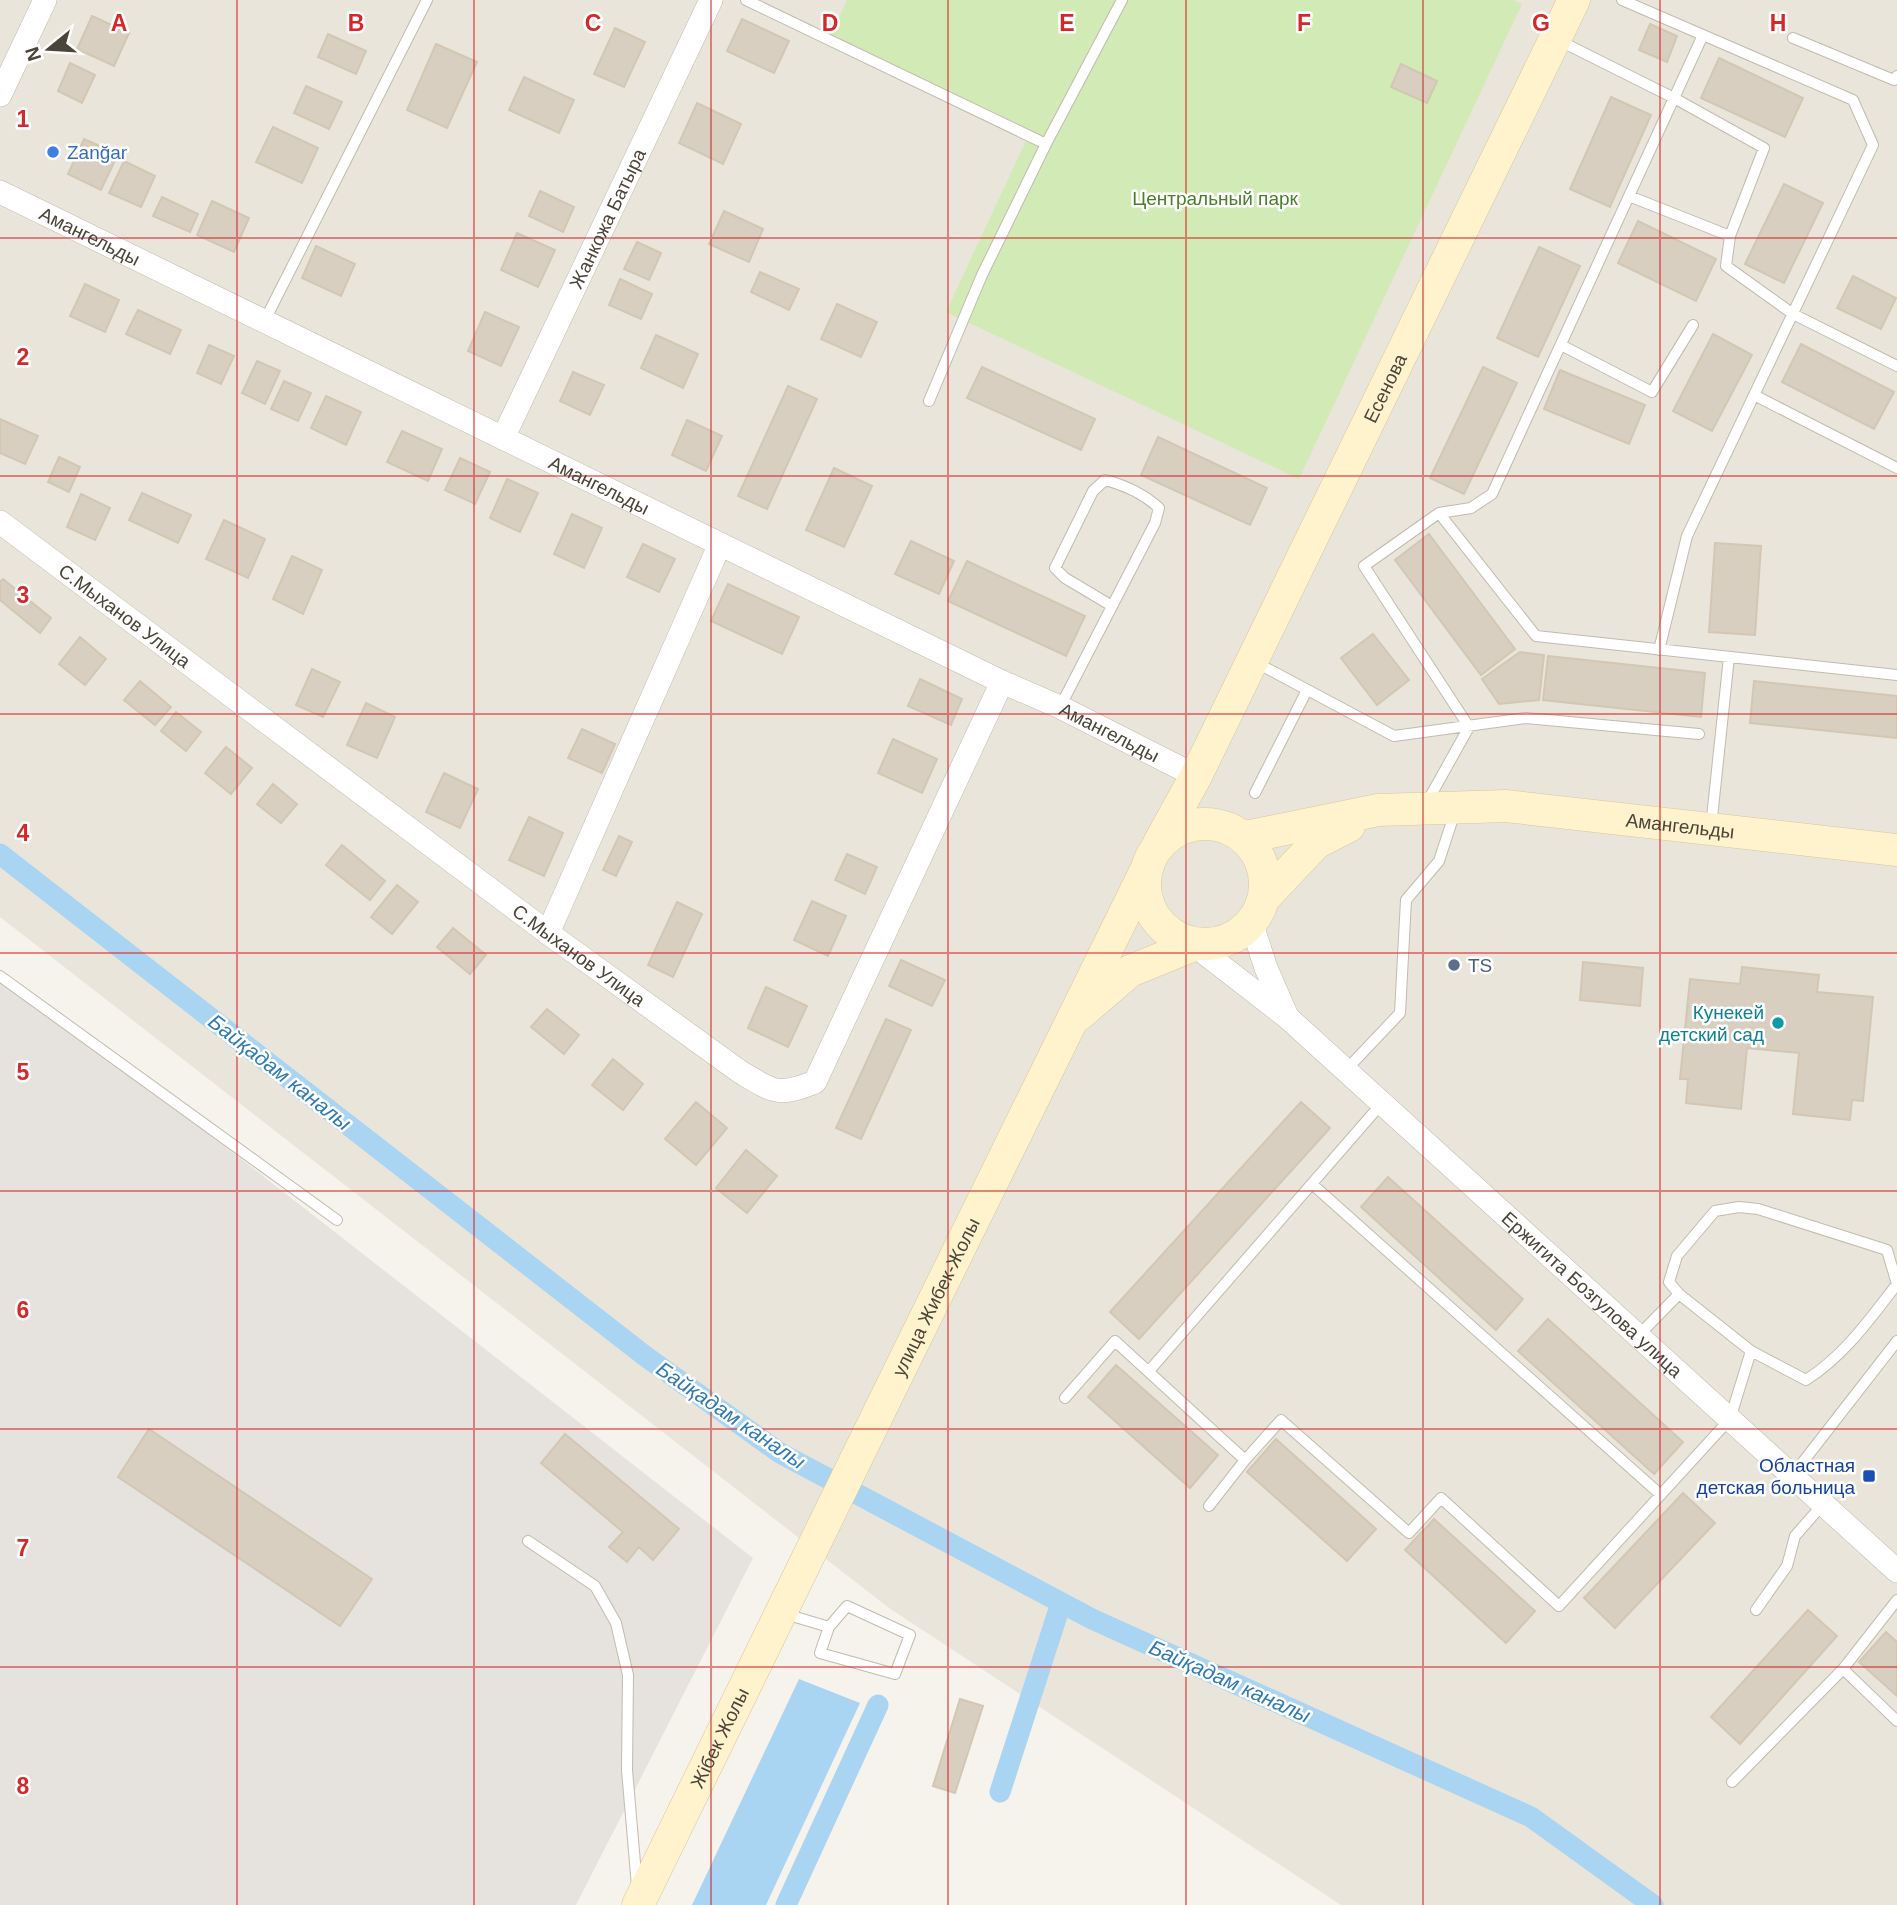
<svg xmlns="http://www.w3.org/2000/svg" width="1897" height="1905" font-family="Arial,sans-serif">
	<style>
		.residential { fill: #eae5da }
		.industrial { fill: #e6e2dd }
		.green { fill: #d2eab5 }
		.water { fill: #a9d4f2 }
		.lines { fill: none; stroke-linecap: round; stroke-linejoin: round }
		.canal { stroke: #a9d4f2; stroke-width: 21 }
		.building { fill: #d8cfc1; stroke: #d3c7b4; stroke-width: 2 }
		.lane-casing { stroke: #c2bbae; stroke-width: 12 }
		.street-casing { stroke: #c2bbae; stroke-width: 24 }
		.secondary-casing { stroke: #d6c79b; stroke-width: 33 }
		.lane { stroke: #fff; stroke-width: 10 }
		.street { stroke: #fff; stroke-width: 23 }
		.secondary { stroke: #fff3cd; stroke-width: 32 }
		.grid { fill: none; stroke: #d62828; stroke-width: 2; stroke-opacity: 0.55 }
		.shop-dot { fill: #3f7fe0; stroke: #fff; stroke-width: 2.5 }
		.service-dot { fill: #5c6f8a; stroke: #fff; stroke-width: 2.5 }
		.culture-dot { fill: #0f9aa8; stroke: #fff; stroke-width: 2.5 }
		.transit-dot { fill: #1a4fb4; stroke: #fff; stroke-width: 2.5 }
		.labels { text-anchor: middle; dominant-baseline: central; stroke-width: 5; stroke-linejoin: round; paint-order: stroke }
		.shop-label { font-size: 19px; fill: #366cbe; stroke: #fff; text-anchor: start }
		.park-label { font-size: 19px; fill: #4a7f2a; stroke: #fff }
		.street-label { font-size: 19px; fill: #4b4439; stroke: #fff }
		.service-label { font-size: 19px; fill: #4e5e75; stroke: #fff; text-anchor: start }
		.culture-label { font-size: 19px; fill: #0d838f; stroke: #fff; text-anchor: end }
		.transit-label { font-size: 19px; fill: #164399; stroke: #fff; text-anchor: end }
		.water-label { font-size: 21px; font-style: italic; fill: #2e7ab2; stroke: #fff }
		.grid-label { font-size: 23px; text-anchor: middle; font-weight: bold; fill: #d62828; stroke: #fff; stroke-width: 5; stroke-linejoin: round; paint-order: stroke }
	</style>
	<rect width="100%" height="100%" fill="#f6f3ec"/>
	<path class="residential" d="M0,0h1897v1905h-556l-452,-297 -889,-691z"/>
	<path class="industrial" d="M0,971l753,587 -177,347h-576z"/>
	<path class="green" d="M847,0h666l9,4 -223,475 -353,-167 85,-182 -200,-94z"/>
	<path class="water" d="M799,1679l61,24 -94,202h-74z"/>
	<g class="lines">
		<path class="canal" d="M0,854l645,502 135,97 312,166 439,198 122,88
			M1000,1792l61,-189
			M786,1905l92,-200"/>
	</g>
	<path class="building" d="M92,16l37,17 -15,33 -37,-17z
		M742,19l47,22 -15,32 -47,-22z
		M1650,24l27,12 -10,26 -28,-12z
		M615,28l30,14 -21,45 -30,-13z
		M328,34l38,17 -10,23 -38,-17z
		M436,44l41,18 -30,66 -40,-18z
		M1719,58l84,40 -18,39 -84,-39z
		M70,63l25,12 -13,28 -24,-12z
		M1401,64l36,17 -10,22 -36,-16z
		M524,77l50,23 -15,33 -50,-23z
		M306,86l36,16 -13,27 -35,-16z
		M1611,97l40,18 -41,92 -40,-18z
		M697,103l44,21 -18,40 -44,-21z
		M273,127l45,21 -16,35 -46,-21z
		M84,139l34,15 -17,36 -33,-16z
		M124,161l31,15 -14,31 -32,-14z
		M1784,184l39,19 -39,80 -39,-19z
		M540,191l34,16 -11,25 -34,-16z
		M162,197l36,17 -8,18 -37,-16z
		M212,201l37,17 -15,34 -37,-17z
		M724,211l39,18 -14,33 -40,-18z
		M1638,221l78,38 -20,42 -78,-38z
		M517,233l38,17 -17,37 -37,-17z
		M637,242l24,11 -12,27 -25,-11z
		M316,246l39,18 -14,32 -39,-18z
		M1539,247l41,19 -42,91 -41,-19z
		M760,272l39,17 -10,21 -38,-18z
		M1853,276l43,22 -15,31 -44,-21z
		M620,279l32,15 -11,25 -32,-14z
		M85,284l34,16 -14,32 -35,-16z
		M837,304l40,18 -16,35 -40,-18z
		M138,310l43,20 -11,24 -44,-20z
		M485,312l34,15 -18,39 -33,-15z
		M1713,334l39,21 -40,76 -39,-20z
		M656,335l42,19 -15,34 -42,-20z
		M1801,344l93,48 -20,37 -92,-47z
		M209,345l25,11 -13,28 -24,-11z
		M257,361l23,10 -15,33 -23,-11z
		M982,367l113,52 -14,31 -114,-52z
		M1483,367l34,16 -53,111 -34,-16z
		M1560,370l85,35 -16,39 -85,-35z
		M573,372l31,13 -14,30 -30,-14z
		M284,381l27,12 -13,28 -27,-12z
		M788,386l29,13 -50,110 -29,-13z
		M326,396l35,16 -15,33 -35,-17z
		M0,419l38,17 -13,28 -25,-11z
		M687,420l35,16 -16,35 -34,-16z
		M402,431l40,18 -14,32 -41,-19z
		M1158,437l109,51 -17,37 -109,-50z
		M59,457l21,10 -11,25 -21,-10z
		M460,458l30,14 -15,32 -30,-14z
		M834,468l38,18 -28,61 -38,-17z
		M507,479l31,14 -18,39 -30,-14z
		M142,493l49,22 -13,28 -49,-23z
		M81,494l29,14 -15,32 -28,-13z
		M572,514l30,14 -18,40 -30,-14z
		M224,520l41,19 -17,39 -42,-19z
		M1429,534l86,115 -34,26 -86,-115z
		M911,541l43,20 -15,33 -44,-20z
		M1715,543l46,3 -6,89 -46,-3z
		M643,544l32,15 -16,33 -32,-15z
		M292,556l30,14 -19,44 -30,-15z
		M967,561l118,55 -19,40 -118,-55z
		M3,579l48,39 -11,15 -40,-33v-18z
		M728,584l71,33 -17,37 -71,-33z
		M1373,634l36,46 -32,25 -36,-47z
		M80,637l26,22 -21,26 -26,-21z
		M1520,652l24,3 -5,45 -40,4 -17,-25z
		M1548,656l157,17 -4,44 -158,-17z
		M312,669l28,13 -17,35 -27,-12z
		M920,679l42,20 -11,26 -43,-19z
		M140,681l31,26 -16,18 -31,-25z
		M1754,681l143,15v42l-147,-15z
		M366,703l29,14 -18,41 -30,-13z
		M176,712l25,20 -15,19 -25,-20z
		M582,729l33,15 -13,29 -34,-15z
		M893,739l44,20 -15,34 -44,-20z
		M226,747l26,21 -21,26 -26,-21z
		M444,773l34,16 -18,39 -34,-16z
		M273,784l24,20 -16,19 -24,-19z
		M529,817l34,16 -19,43 -35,-16z
		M619,836l13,6 -16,34 -13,-6z
		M342,845l43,36 -15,19 -44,-35z
		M847,854l30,13 -12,27 -30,-14z
		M397,885l21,17 -26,32 -21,-17z
		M812,901l34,15 -18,40 -34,-16z
		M677,902l25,12 -29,63 -25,-12z
		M453,928l33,27 -16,19 -33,-27z
		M901,960l44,20 -13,26 -43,-20z
		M1583,962l60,6 -3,38 -60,-6z
		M1742,967l77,8 -2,17 56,5 -10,104 -11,-1 -2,20 -57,-6 6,-61 -52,-5 -6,61 -55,-6 2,-24h-8l10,-100 50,5z
		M766,987l41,19 -19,41 -40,-19z
		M547,1009l32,26 -15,19 -33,-27z
		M886,1019l25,11 -50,109 -25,-11z
		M613,1059l30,25 -20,26 -31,-25z
		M696,1102l31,26 -31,37 -31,-26z
		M1301,1102l29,26 -191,211 -29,-27z
		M746,1150l31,26 -30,37 -31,-25z
		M1388,1177l135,122 -27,31 -135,-123z
		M1548,1319l135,123 -29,32 -136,-123z
		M1116,1365l102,90 -28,33 -102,-91z
		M149,1429l223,150 -32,47 -222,-149z
		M565,1434l114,95 -26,31 -14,-13 -12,15 -18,-15 14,-15 -82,-69z
		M1276,1439l100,90 -29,32 -100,-89z
		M1683,1493l32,30 -100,105 -31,-30z
		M1434,1519l101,92 -29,32 -101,-93z
		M1808,1610l29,26 -97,108 -29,-27z
		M1886,1632l11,10v54l-38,-34z
		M960,1699l23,7 -28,87 -22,-7z"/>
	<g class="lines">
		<g class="lane-casing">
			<path id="lane" d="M746,0l300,144
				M1622,0l231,100 20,45 -186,391 -28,114
				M1793,38l101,42 3,-4
				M1558,40l116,58 90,50 -34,88 -101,-40
				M1730,236l-4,30 67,48 104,52
				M265,320l162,-320
				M1561,345l91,47 41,-67
				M1754,395l143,73
				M929,401l53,-126 64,-131 76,-144
				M1439,513l32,-5 21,-14 211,-459
				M1255,662l139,74 132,-18 173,16
				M1060,707l95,-184 4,-15c-15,-14 -35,-23 -54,-28l-12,11 -38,77 10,10 47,28
				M1255,793l52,-103
				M1426,804l43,-77 -105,-161 75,-53 97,123 361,39
				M1711,827l18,-170
				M0,976l337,244
				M1346,1070l54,-57 6,-113 33,-39 16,-49
				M1312,1184l349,311
				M1638,1336l41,-42
				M1149,1371l233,-268
				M1065,1398l50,-57 130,119 36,-40 128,113 32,-35 118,108 171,-187 21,-68 -72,-57 -10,-12 8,-26 38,-45 24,-4 19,2 129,41 10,34c-27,35 -53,72 -91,96l-55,-29
				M1792,1476l105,-135
				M1209,1506l36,-46
				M528,1541l67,45 21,37 12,52 -1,95 10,116
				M847,1606l63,29 -15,39 -75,-21 9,-26z
				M1756,1610l31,-44 8,-30 28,-32
				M782,1613l47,14
				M1843,1669l54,52
				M1732,1782l111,-113 54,-69"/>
		</g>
		<g class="street-casing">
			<g id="street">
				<path d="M0,95l45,-95"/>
				<path id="s1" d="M0,192l1002,490 58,25 136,69"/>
				<path id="s2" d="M503,438l208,-438"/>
				<path id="s3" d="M0,522l548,411 191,138c35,21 38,26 76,11l187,-400"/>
				<path d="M1252,925l14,43 20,46"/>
				<path d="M548,933l172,-389"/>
				<path id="s4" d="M1194,945l93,72 610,554"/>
			</g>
		</g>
		<g class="secondary-casing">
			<g id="secondary">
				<circle cx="1205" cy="884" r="60"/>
				<path id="s5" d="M1246,837l132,-27 128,-4 391,44"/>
				<path id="s6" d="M1159,843l37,-67 378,-776"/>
				<path d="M1266,896l50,-53 33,-17"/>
				<path d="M1080,1014l50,-43 64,-26"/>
				<path id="s7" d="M638,1905c167,-345 338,-689 507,-1033"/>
			</g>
		</g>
		<use href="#lane" class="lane"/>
		<use href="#street" class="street"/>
		<use href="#secondary" class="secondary"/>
	</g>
	<path class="grid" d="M237,0v1905M474,0v1905M711,0v1905M948,0v1905M1186,0v1905M1423,0v1905M1660,0v1905M0,238h1897M0,476h1897M0,714h1897M0,953h1897M0,1191h1897M0,1429h1897M0,1667h1897"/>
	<circle class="shop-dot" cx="53" cy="152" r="7"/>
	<circle class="service-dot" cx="1454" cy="965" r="7"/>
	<circle class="culture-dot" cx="1778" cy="1023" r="7"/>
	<rect class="transit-dot" x="1862" y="1469" width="14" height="14" rx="3.5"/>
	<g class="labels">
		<g class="shop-label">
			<text x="67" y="152">Zanğar</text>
		</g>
		<g class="park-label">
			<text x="1215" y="198">Центральный парк</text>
		</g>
		<g class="street-label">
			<text stroke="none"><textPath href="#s2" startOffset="243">Жанкожа Батыра</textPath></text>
			<text stroke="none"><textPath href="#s1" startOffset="100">Амангельды</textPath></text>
			<text stroke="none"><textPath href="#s6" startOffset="508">Есенова</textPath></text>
			<text stroke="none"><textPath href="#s1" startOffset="667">Амангельды</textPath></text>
			<text stroke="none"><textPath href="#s3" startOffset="156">С.Мыханов Улица</textPath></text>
			<text stroke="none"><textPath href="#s1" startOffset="1234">Амангельды</textPath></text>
			<text stroke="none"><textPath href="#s5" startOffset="438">Амангельды</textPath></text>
			<text stroke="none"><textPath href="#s3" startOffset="723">С.Мыханов Улица</textPath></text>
			<text stroke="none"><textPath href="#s4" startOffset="530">Ержигита Бозгулова улица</textPath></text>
			<text stroke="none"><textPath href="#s7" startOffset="677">улица Жибек-Жолы</textPath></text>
			<text stroke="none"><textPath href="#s7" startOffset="186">Жібек Жолы</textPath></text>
		</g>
		<g class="service-label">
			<text x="1468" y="965">TS</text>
		</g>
		<g class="culture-label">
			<text x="1764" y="1012">Кунекей<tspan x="1764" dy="22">детский сад</tspan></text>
		</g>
		<g class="transit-label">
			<text x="1855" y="1465">Областная<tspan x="1855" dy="22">детская больница</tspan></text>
		</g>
		<g class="water-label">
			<text transform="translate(280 1072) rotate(38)">Байқадам каналы</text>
			<text transform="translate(731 1415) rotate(34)">Байқадам каналы</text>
			<text transform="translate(1230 1681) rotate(24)">Байқадам каналы</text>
		</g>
	</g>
	<g class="grid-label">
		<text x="119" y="31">A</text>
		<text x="356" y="31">B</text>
		<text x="593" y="31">C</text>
		<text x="830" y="31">D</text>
		<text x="1067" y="31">E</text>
		<text x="1304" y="31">F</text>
		<text x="1541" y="31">G</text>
		<text x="1778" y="31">H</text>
		<text x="23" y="127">1</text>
		<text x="23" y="365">2</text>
		<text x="23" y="603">3</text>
		<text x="23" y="841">4</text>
		<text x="23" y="1080">5</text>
		<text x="23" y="1318">6</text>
		<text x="23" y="1556">7</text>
		<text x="23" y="1794">8</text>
	</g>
	<g transform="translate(49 49) rotate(252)" stroke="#ffffff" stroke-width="5" paint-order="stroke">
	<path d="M0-5L12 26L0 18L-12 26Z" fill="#4b4439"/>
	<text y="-10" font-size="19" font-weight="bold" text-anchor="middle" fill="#4b4439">N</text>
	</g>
</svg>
